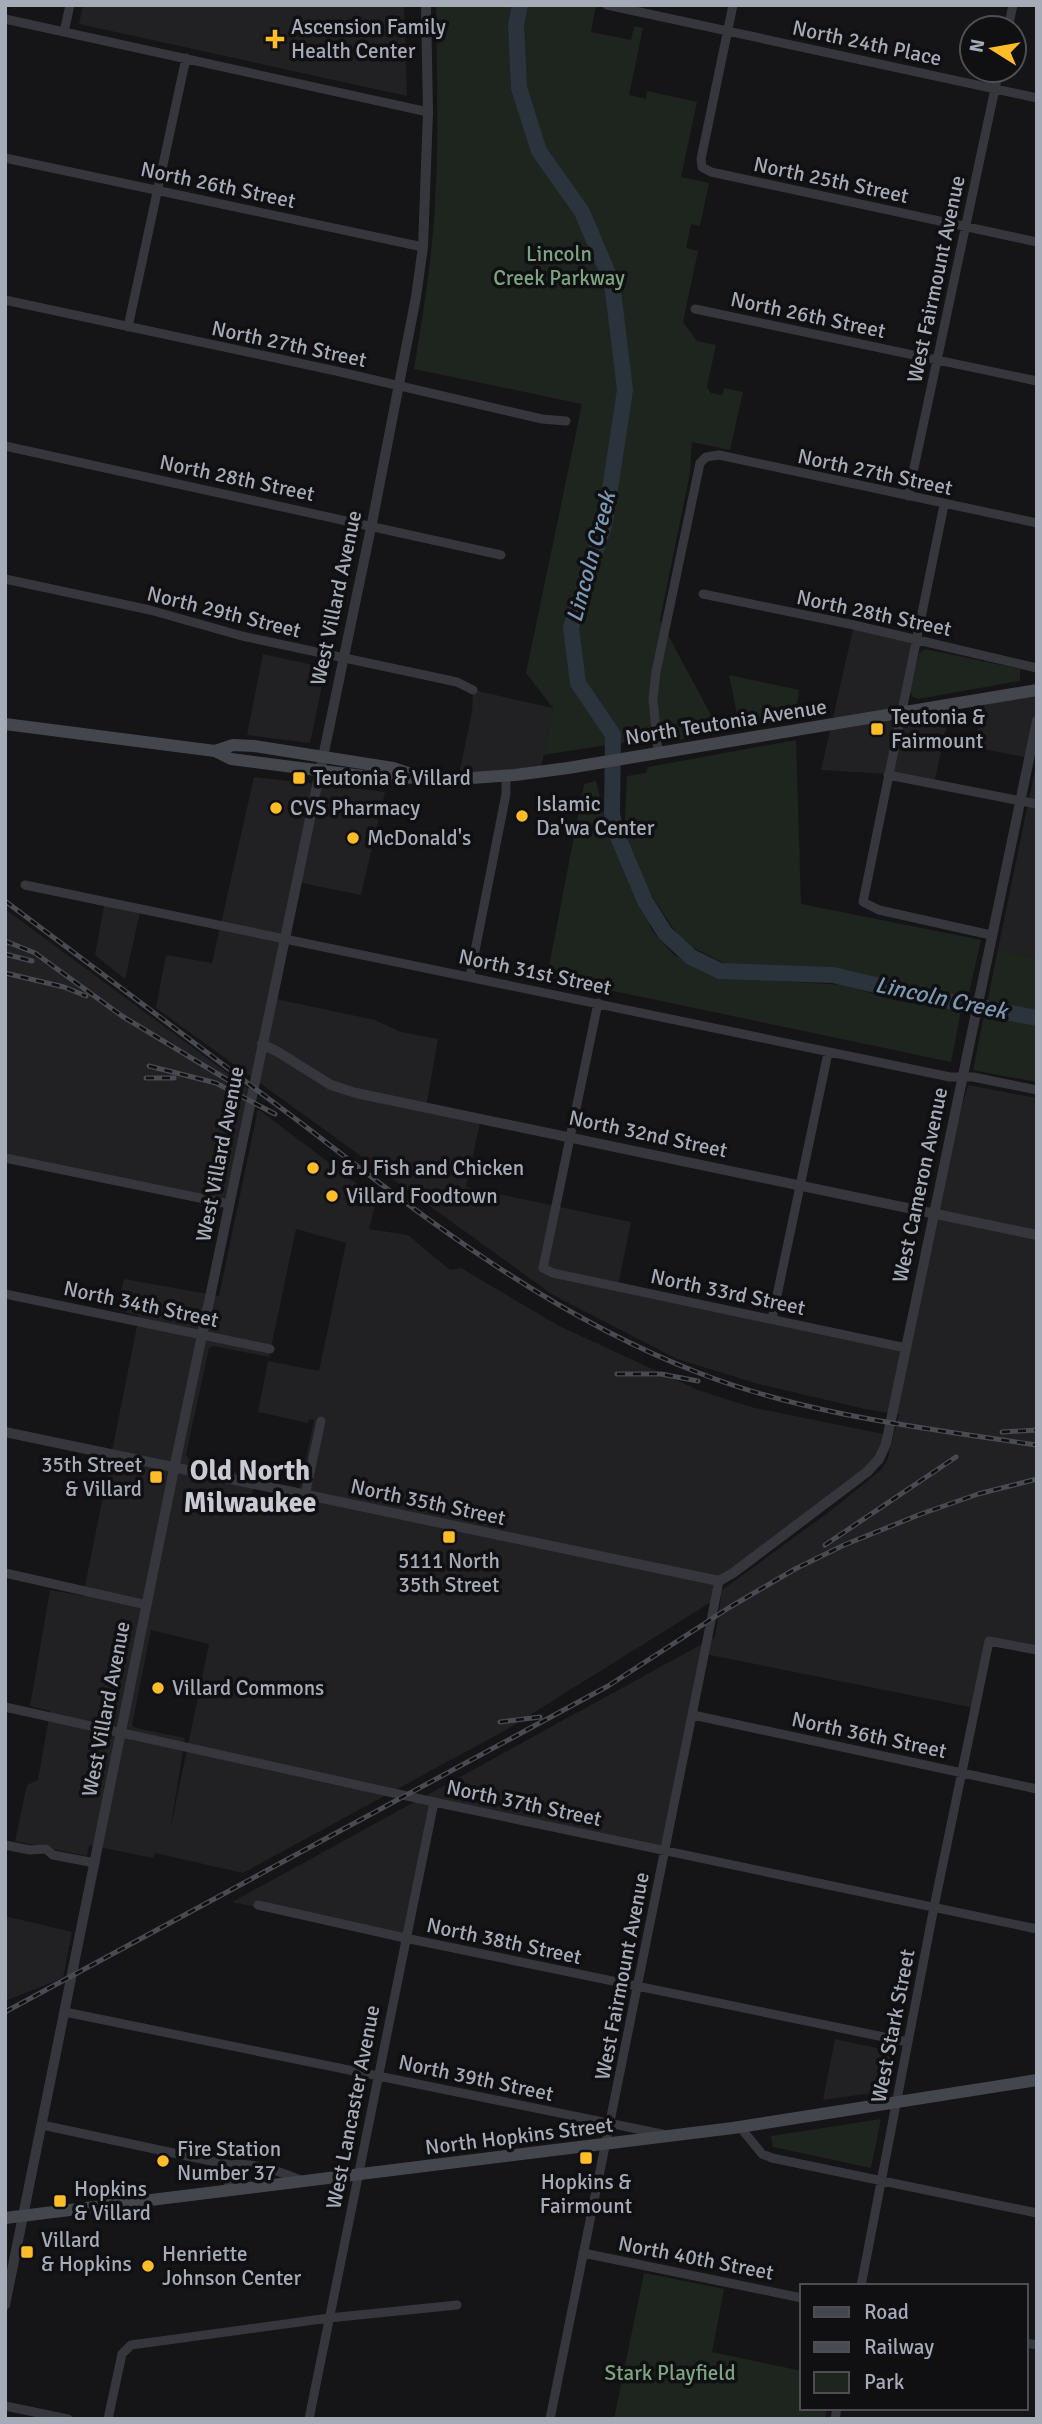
<svg xmlns="http://www.w3.org/2000/svg" width="1042" height="2424" font-family="Signika,sans-serif">
	<style>
		.built { fill: #212124; fill-rule: evenodd }
		.green { fill: #1d251e }
		.lines { fill: none; stroke-linecap: round; stroke-linejoin: round }
		.river { stroke: #2b333c; stroke-width: 16 }
		.minor { stroke: #36373c; stroke-width: 9 }
		.tertiary { stroke: #36373c; stroke-width: 10 }
		.secondary { stroke: #44464d; stroke-width: 12 }
		.rail-casing { stroke: #494b52; stroke-width: 5 }
		.rail { stroke: #101012; stroke-width: 2.5; stroke-dasharray: 8; stroke-linecap: butt }
		.poi-dot { fill: #fcbd29; stroke: #101012; stroke-width: 2.5 }
		.labels { text-anchor: middle; dominant-baseline: central; stroke-width: 7; stroke-linejoin: round; paint-order: stroke }
		.poi-label { font-size: 21px; fill: #a6abb8; stroke: #101012; text-anchor: start }
		.street-label { font-size: 21px; fill: #a6abb8; stroke: #101012 }
		.park-label { font-size: 21px; fill: #7ca480; stroke: #101012 }
		.water-label { font-size: 23px; font-style: italic; fill: #7b98b5; stroke: #101012 }
		.district-label { font-size: 28px; font-weight: bold; fill: #c8cad4; stroke: #101012 }
	</style>
	<rect width="100%" height="100%" fill="#151517"/>
	<path class="built" d="M83,5h321l3,91 -328,-72z
		M854,625l62,14 -14,74 49,-7 -17,78 -46,-10 -67,-4z
		M263,654l59,13 3,5 -15,71 -63,-8z
		M473,690l80,18 -13,64 -82,7 14,-67z
		M1037,690v31l-8,37 -56,-11 12,-47z
		M1037,760v198l-39,-9z
		M254,777l131,15 -24,103 -64,-13 -26,116 104,22 26,12 37,7 -12,68 55,11 -15,69 165,35 -13,64 287,62 31,-148 32,-115 69,13v552l-48,-9 -14,67 -270,-54 -40,197 -231,-48 -29,135 -173,-36 483,-265 7,-47 107,-78 52,-42 6,-9 12,-46 -34,-6 -110,-26 -78,-24 -124,-64 -397,-287 10,-53 46,8z
		M105,901l36,7 -16,71 -30,-24z
		M5,909l248,183 -24,112 -224,-46z
		M258,1109l119,90 -8,30 39,6 42,35 11,-2 98,58 139,64 53,17 137,28 -9,24 -160,122 -3,18 -212,132 -261,142 -88,-20 -2,5 -64,-13 -2,11 -72,-15 12,-56 11,-5 12,-69 -20,-5 20,-116 33,6 56,-280 -22,-6 7,-31 95,17zM296,1229l50,14 -27,128 -51,-10 -10,51 50,11 1,-4 5,1 -18,85 -44,-10 4,-18 -65,-15 -5,-7 23,-107 5,-2 55,11zM151,1630l58,14 -39,187 15,-93 -49,-10 -4,-3z
		M5,1916l67,16 -9,46 -58,23z
		M835,2039l60,13 -9,39 -63,9z"/>
	<path class="green" d="M436,5h160l-5,27 40,8 3,-14 9,2 -14,67 17,4 1,-8 50,11 -16,75 28,6 -9,43 -9,-2 -5,24 12,3 -15,71 14,19 19,4 -9,42 4,6 11,2 2,-7 19,4 -13,58 -38,-8 -2,31 -30,147 60,112 -48,9 -6,-1 -2,-4 -121,19 10,-47 -27,-35 56,-269 -168,-35c9,-55 18,-109 21,-165 4,-66 2,-132 1,-199z
		M925,649l95,20v12l-102,18 -6,-3 -2,-6 9,-37z
		M729,675l70,15 -4,29 -55,10z
		M796,740l5,164 180,36 -13,57 -140,-29 -102,-4 -43,-21 -39,-59 -20,-47 3,-61 19,-3 2,-6z
		M596,781l13,55 44,96 21,23 44,22 125,8 55,16 63,10 -10,51 -404,-85 37,-193z
		M998,949l39,9v52l-50,-6z
		M984,1016l53,8v58l-64,-12z
		M881,2119l-10,49 -98,-21 -2,-11z
		M644,2273l80,16 -12,63 90,19v37h25l-2,11h-211z"/>
	<g class="lines">
		<path class="river" d="M520,5l-4,20 3,63 20,63 43,61 30,71 13,107 -20,132 -34,105 7,56 35,52 -1,78 3,17 30,71 20,32 26,24 29,14 113,4 89,21 115,22"/>
		<path class="minor" d="M607,5l430,93
			M733,5l-32,154 1,8 9,5 326,70
			M5,19l423,93
			M1008,28l5,-23
			M64,32l6,-27
			M5,158l418,89
			M5,300l331,71 206,48 24,2
			M695,309l342,72
			M128,327l58,-269
			M5,446l496,109
			M908,496l91,-426
			M944,505l-81,397 16,8 112,25
			M5,579l145,31 92,26 215,46 16,8
			M703,594l151,31 183,43
			M658,752l-5,-53 3,-27 44,-209 6,-6 13,-2 318,68
			M888,775l149,29
			M25,885l925,192h23l64,13
			M470,976l36,-182v-18
			M598,1003l-55,265 10,5 353,75
			M5,1158l224,46
			M5,1294l265,55
			M772,1319l56,-266
			M305,1496l16,-75
			M5,1573l142,32
			M5,1707l429,95 603,127
			M693,1715l344,74
			M5,1845l25,5 16,-1 7,6 42,8
			M258,1905l147,33 503,104
			M65,2012l597,122
			M42,2125l188,40c23,-4 52,7 73,16
			M740,2127l22,27 10,4 265,55
			M228,2191l2,-26
			M583,2253l219,45
			M861,2286l73,-379 55,-266 48,9
			M1026,2343l11,2
			M5,2406l63,13
			M108,2419l14,-65 9,-9 198,-27 128,-13
			M309,2419l125,-617
			M550,2419l169,-838
			M835,2419l2,-11"/>
		<path class="tertiary" d="M262,1044l16,8 53,33 25,8 681,142
			M5,1432l714,149 14,-8 134,-101 12,-13 7,-15 151,-723
			M5,2305l169,-836 199,-951 43,-221 7,-50 5,-135 -2,-107"/>
		<path class="secondary" d="M5,724l210,27 16,8 155,20 35,-2 37,2 57,-4 53,-7 469,-78
			M215,751l18,-6 21,1 139,22 21,7
			M5,2218l728,-90 304,-48"/>
		<g class="rail-casing">
			<path id="rail" d="M5,901c99,74 198,148 296,222 126,97 248,192 398,250 108,42 224,55 338,72
				M5,941l30,12 87,63 114,69
				M5,954l27,7
				M5,973l59,14 22,9
				M149,1066l67,17 59,31
				M146,1078h28
				M617,1374h44l37,7
				M1002,1432l35,-2
				M825,1545l131,-88
				M500,1722l40,-5
				M5,2012l603,-326 122,-79 65,-38 49,-24 77,-31 57,-20 59,-15"/>
		</g>
		<use href="#rail" class="rail"/>
	</g>
	<g class="poi-dot">
		<path d="M271.5 28.5h7v7h7v7h-7v7h-7v-7h-7v-7h7z"/>
		<rect x="870" y="722" width="14" height="14" rx="3.5"/>
		<rect x="292" y="771" width="14" height="14" rx="3.5"/>
		<circle cx="276" cy="808" r="7"/>
		<circle cx="522" cy="816" r="7"/>
		<circle cx="353" cy="838" r="7"/>
		<circle cx="313" cy="1168" r="7"/>
		<circle cx="332" cy="1196" r="7"/>
		<rect x="149" y="1470" width="14" height="14" rx="3.5"/>
		<rect x="442" y="1530" width="14" height="14" rx="3.5"/>
		<circle cx="158" cy="1688" r="7"/>
		<rect x="579" y="2151" width="14" height="14" rx="3.5"/>
		<circle cx="163" cy="2161" r="7"/>
		<rect x="53" y="2194" width="14" height="14" rx="3.5"/>
		<rect x="20" y="2245" width="14" height="14" rx="3.5"/>
		<circle cx="148" cy="2266" r="7"/>
	</g>
	<g class="labels">
		<g class="poi-label">
			<text x="291" y="27">Ascension Family<tspan x="291" dy="24">Health Center</tspan></text>
			<text x="891" y="717">Teutonia &amp;<tspan x="891" dy="24">Fairmount</tspan></text>
			<text x="313" y="778">Teutonia &amp; Villard</text>
			<text x="536" y="804">Islamic<tspan x="536" dy="24">Da'wa Center</tspan></text>
			<text x="290" y="808">CVS Pharmacy</text>
			<text x="367" y="838">McDonald's</text>
			<text x="327" y="1168">J &amp; J Fish and Chicken</text>
			<text x="346" y="1196">Villard Foodtown</text>
			<text x="142" y="1465" text-anchor="end">35th Street<tspan x="142" dy="24">&amp; Villard</tspan></text>
			<text x="449" y="1561" text-anchor="middle">5111 North<tspan x="449" dy="24">35th Street</tspan></text>
			<text x="172" y="1688">Villard Commons</text>
			<text x="177" y="2149">Fire Station<tspan x="177" dy="24">Number 37</tspan></text>
			<text x="586" y="2182" text-anchor="middle">Hopkins &amp;<tspan x="586" dy="24">Fairmount</tspan></text>
			<text x="74" y="2189">Hopkins<tspan x="74" dy="24">&amp; Villard</tspan></text>
			<text x="41" y="2240">Villard<tspan x="41" dy="24">&amp; Hopkins</tspan></text>
			<text x="162" y="2254">Henriette<tspan x="162" dy="24">Johnson Center</tspan></text>
		</g>
		<g class="street-label">
			<text transform="translate(867 43) rotate(12)">North 24th Place</text>
			<text transform="translate(831 180) rotate(12)">North 25th Street</text>
			<text transform="translate(218 185) rotate(12)">North 26th Street</text>
			<text transform="translate(936 279) rotate(-78)">West Fairmount Avenue</text>
			<text transform="translate(808 315) rotate(12)">North 26th Street</text>
			<text transform="translate(289 344) rotate(12)">North 27th Street</text>
			<text transform="translate(875 472) rotate(12)">North 27th Street</text>
			<text transform="translate(237 478) rotate(12)">North 28th Street</text>
			<text transform="translate(336 598) rotate(-78)">West Villard Avenue</text>
			<text transform="translate(224 612) rotate(14)">North 29th Street</text>
			<text transform="translate(874 613) rotate(12)">North 28th Street</text>
			<text transform="translate(726 722) rotate(-9)">North Teutonia Avenue</text>
			<text transform="translate(535 972) rotate(12)">North 31st Street</text>
			<text transform="translate(648 1134) rotate(12)">North 32nd Street</text>
			<text transform="translate(220 1154) rotate(-79)">West Villard Avenue</text>
			<text transform="translate(920 1185) rotate(-78)">West Cameron Avenue</text>
			<text transform="translate(728 1292) rotate(12)">North 33rd Street</text>
			<text transform="translate(141 1304) rotate(12)">North 34th Street</text>
			<text transform="translate(428 1502) rotate(12)">North 35th Street</text>
			<text transform="translate(106 1709) rotate(-79)">West Villard Avenue</text>
			<text transform="translate(869 1735) rotate(12)">North 36th Street</text>
			<text transform="translate(524 1803) rotate(12)">North 37th Street</text>
			<text transform="translate(504 1941) rotate(12)">North 38th Street</text>
			<text transform="translate(622 1976) rotate(-79)">West Fairmount Avenue</text>
			<text transform="translate(893 2026) rotate(-79)">West Stark Street</text>
			<text transform="translate(476 2078) rotate(12)">North 39th Street</text>
			<text transform="translate(353 2107) rotate(-79)">West Lancaster Avenue</text>
			<text transform="translate(519 2136) rotate(-7)">North Hopkins Street</text>
			<text transform="translate(696 2258) rotate(11)">North 40th Street</text>
		</g>
		<g class="park-label">
			<text x="559" y="254">Lincoln<tspan x="559" dy="24">Creek Parkway</tspan></text>
			<text x="670" y="2373">Stark Playfield</text>
		</g>
		<g class="water-label">
			<text transform="translate(591 557) rotate(-75)">Lincoln Creek</text>
			<text transform="translate(941 998) rotate(12)">Lincoln Creek</text>
		</g>
		<g class="district-label">
			<text x="250" y="1471">Old North<tspan x="250" dy="32">Milwaukee</tspan></text>
		</g>
	</g>
	<rect width="1042" height="2424" fill="none" stroke="#a6abb8" stroke-width="14"/>
	<rect x="800" y="2284" width="228" height="126" fill="#101012" stroke="#4c4e54" stroke-width="2"/>
	<rect x="814" y="2307" width="35" height="10" fill="#44464d" stroke="#4c4e54" stroke-width="2"/>
	<text x="864" y="2319" font-size="21" fill="#a6abb8">Road</text>
	<rect x="814" y="2342" width="35" height="10" fill="#494b52" stroke="#4c4e54" stroke-width="2"/>
	<text x="864" y="2354" font-size="21" fill="#a6abb8">Railway</text>
	<rect x="814" y="2372" width="35" height="21" fill="#1d251e" stroke="#4c4e54" stroke-width="2"/>
	<text x="864" y="2389" font-size="21" fill="#a6abb8">Park</text>
	<g transform="translate(993 49) rotate(281)"><circle r="33" fill="#101012" stroke="#4c4e54" stroke-width="2"/>
	<path d="M0-5L12 26L0 18L-12 26Z" fill="#fcbd29"/>
	<text y="-10" font-size="19" font-weight="bold" text-anchor="middle" fill="#a6abb8">N</text>
	</g>
</svg>
